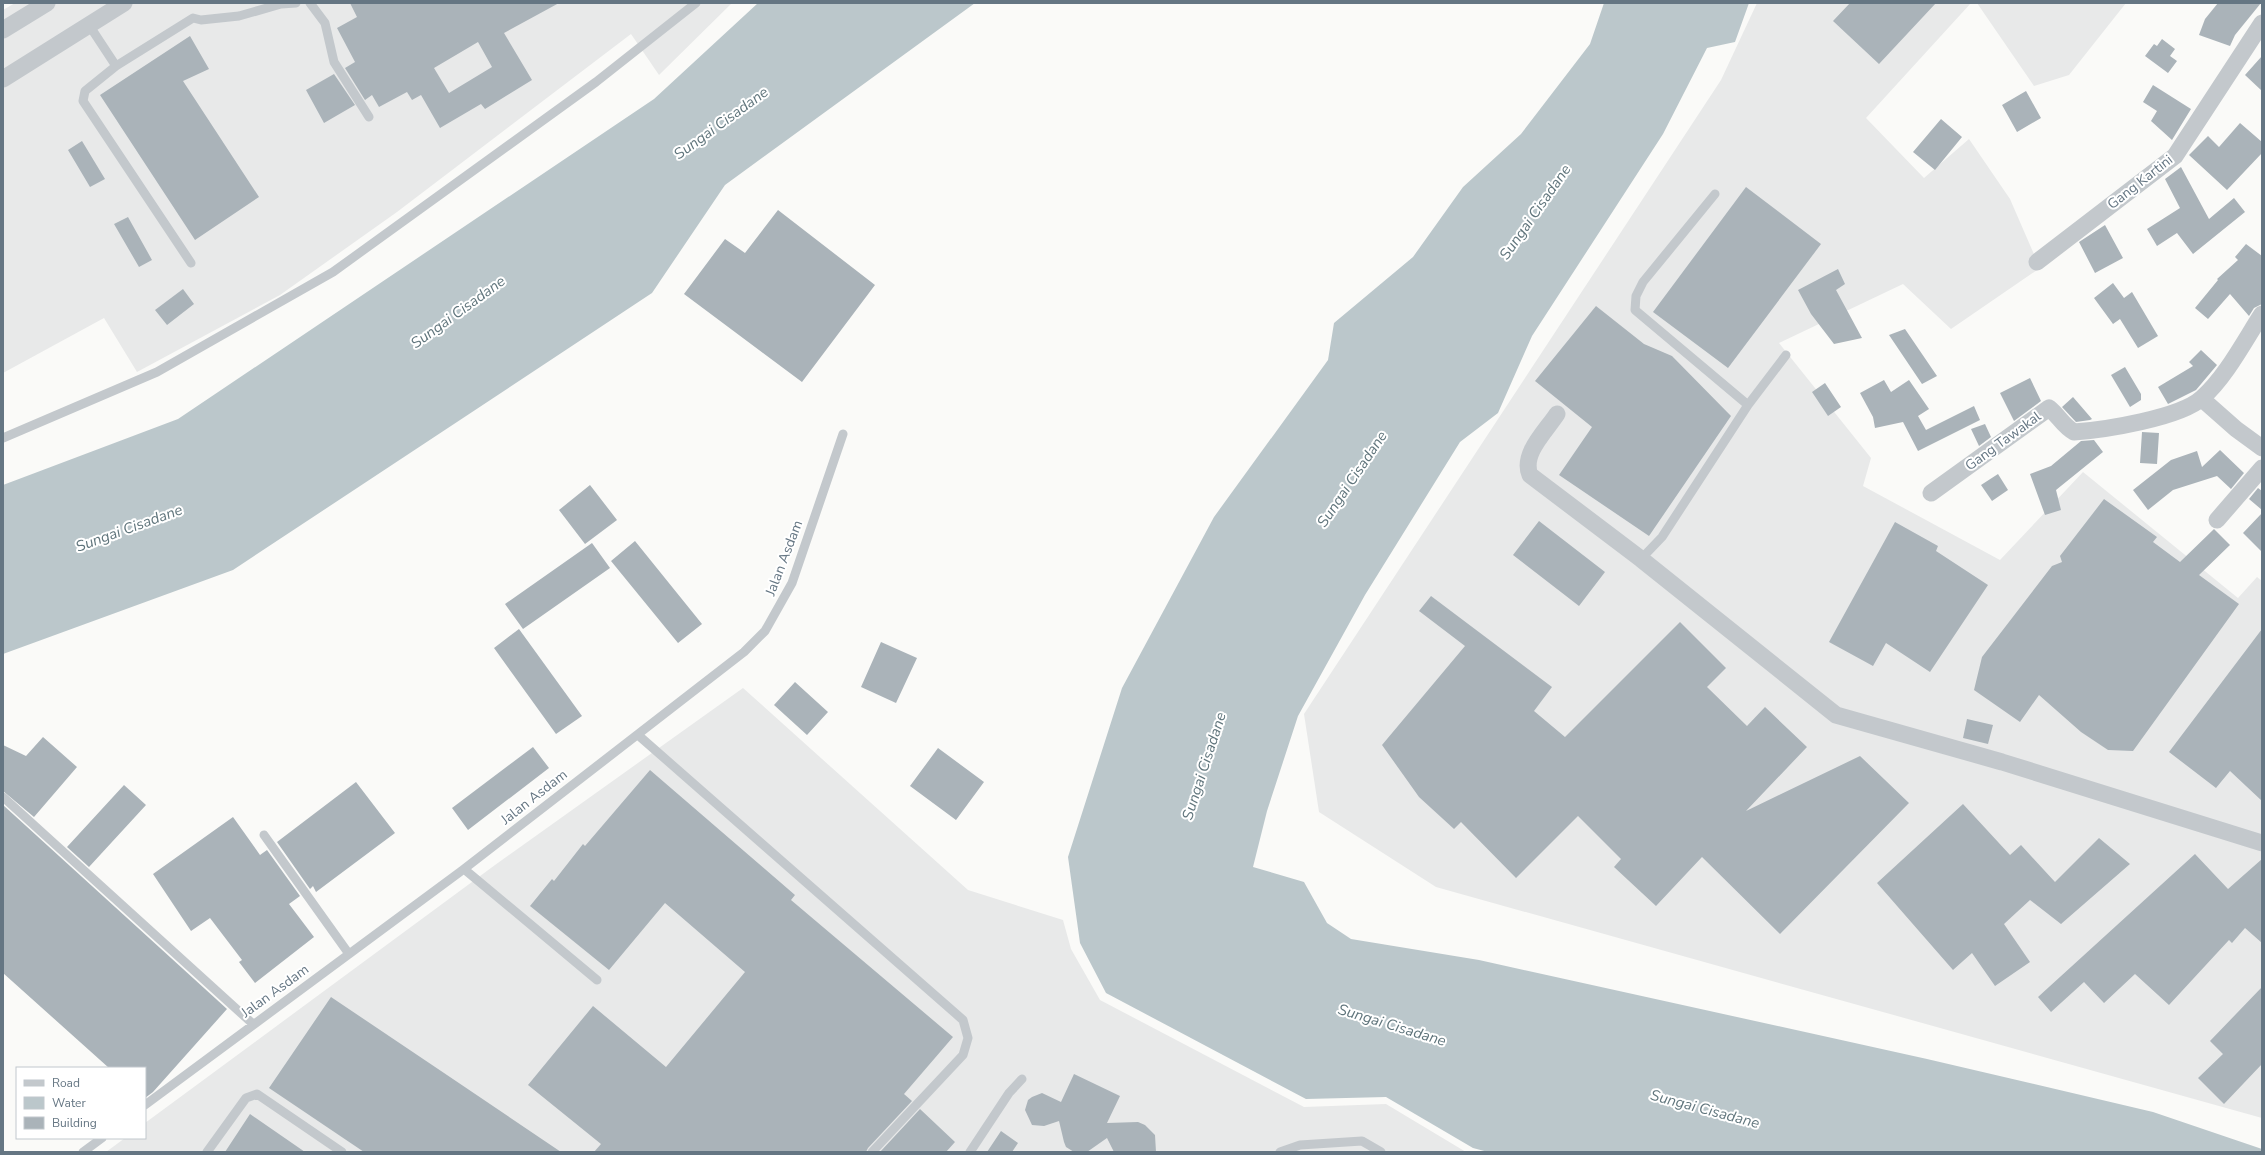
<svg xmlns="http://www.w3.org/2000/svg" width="2265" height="1155" font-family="'Nunito Sans',sans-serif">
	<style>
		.built { fill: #e8e9e9 }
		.water { fill: #bbc7cb }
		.building { fill: #aab3b9; fill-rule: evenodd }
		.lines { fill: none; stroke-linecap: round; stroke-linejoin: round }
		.lane { stroke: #c3c8cc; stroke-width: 9 }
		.street { stroke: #c3c8cc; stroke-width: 17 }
		.labels { text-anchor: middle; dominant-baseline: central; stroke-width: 4; stroke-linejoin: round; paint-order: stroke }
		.street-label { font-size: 14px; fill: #657683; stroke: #fff }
		.water-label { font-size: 15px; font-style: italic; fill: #60757c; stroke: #fff }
	</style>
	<rect width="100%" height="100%" fill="#fafaf8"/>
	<path class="built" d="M15,3h717l-73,72 -28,-41 -234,178 -117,83 -143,77 -33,-54 -101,55v-363z
		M1757,3h214l-105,115 58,60 45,-39 41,60 30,69 -89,61 -48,-45 -124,59 92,115 -8,28 137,74 83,-88 155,126 19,-21 5,4v537l-826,-231 -117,-75 -15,-98 417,-634z
		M1977,3h149l-57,72 -35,11z
		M743,688l225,202 95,30 8,29 29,51 204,107 82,-3 80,48h-1360l19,-14h20v-15l350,-258z"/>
	<path class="water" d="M758,3h217l-250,182 -73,108 -419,277 -230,84v-169l175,-66 476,-320z
		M1604,3h145l-14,39 -28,6 -44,86 -131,202 -34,77 -38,29 -95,153 -67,121 -31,95 -14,56 51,15 23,41 24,16 128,21 448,99 226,53 109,37v3h-774l-15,-4 -87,-51 -80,2 -200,-106 -26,-50 -12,-86 54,-169 92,-171 114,-157 6,-37 79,-66 50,-70 58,-53 69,-90z"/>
	<path class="building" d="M350,3h209l-55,30 28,47 -47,29 -4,-5 -41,24 -19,-33 -9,5 -5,-8 -28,15 -7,-12 -7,5 -20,-32 10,-6 -18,-34 20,-11zM478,42l14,25 -43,26 -15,-25z
		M1850,3h86l-57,61 -46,-43z
		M2218,3h43l-26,32 -5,11 -31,-11 6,-16z
		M190,36l19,33 -26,12 76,116 -64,43 -95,-145z
		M2162,39l13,10 -5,7 7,5 -9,12 -23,-17 9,-12 3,2z
		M2262,56v35l-17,-16z
		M334,74l21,31 -31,18 -18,-33z
		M2153,85l38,24 -19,31 -21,-19 6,-10 -14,-9z
		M2026,91l15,27 -24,14 -15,-27z
		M1941,119l21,18 -27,33 -22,-18z
		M2240,123l22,19v11l-35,37 -38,-35 19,-19 11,11z
		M82,141l23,38 -15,8 -22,-37z
		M2181,167l28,52 25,-21 11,14 -52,42 -16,-21 -20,13 -10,-17 33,-21 -15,-29z
		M1746,187l75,57 -93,124 -75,-56z
		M778,210l97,75 -73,97 -118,-88 41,-55 20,14z
		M128,217l24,43 -13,7 -25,-43z
		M2105,225l18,33 -28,15 -16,-31z
		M2246,244l16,12v48l-8,4 -5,8 -19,-22 -22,25 -13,-11 23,-28 -1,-1 21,-19 -3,-3z
		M1838,269l7,15 -9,6 26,48 -28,6 -23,-30 -13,-24z
		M2113,283l11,15 8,-6 26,44 -20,12 -18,-29 -7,5 -19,-26z
		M183,289l11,15 -27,21 -12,-15z
		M1596,306l48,38 28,12 59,60 -82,120 -90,-61 33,-48 -57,-46z
		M1905,329l32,47 -15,8 -33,-49z
		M2201,350l16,15 -21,25 -28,14 -10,-17 35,-21 -4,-4z
		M2125,367l16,27v6l-11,7 -19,-32z
		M2030,378l11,23 -27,20 -14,-28z
		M1884,380l7,12 18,-12 20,29 -11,7 8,14 48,-24 6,14 -62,31 -15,-29 -28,6 -2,-11 -13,-24z
		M1825,383l16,24 -13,9 -16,-24z
		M2073,397l19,22 -2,1 -14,2 -14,-15z
		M1985,424l6,13 -12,9 -8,-17z
		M2142,432l17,1 -2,31 -17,-1z
		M2094,440l9,12 -47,38 5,20 -16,5 -15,-41 21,-8 30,-25z
		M2220,450l24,23 -13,16 -14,-13 -44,14 -25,20 -15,-20 38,-30 26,-9 5,16z
		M1998,474l10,16 -16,11 -11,-16z
		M590,485l27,35 -32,24 -26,-34z
		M2258,488l4,3v19l-13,-11z
		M2104,499l53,38 -4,5 27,20 34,-33 16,16 -31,30 40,29 -106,147 -25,-1 -27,-18 -42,-37 -19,27 -46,-32 8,-33 70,-91 10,-4 -2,-6z
		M2262,513v39l-19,-19z
		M1539,521l66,51 -26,34 -66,-51z
		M1895,522l43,24 -2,5 52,34 -58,87 -44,-29 -13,23 -44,-24z
		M635,541l67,83 -24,19 -67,-82z
		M592,543l18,25 -87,61 -18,-25z
		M1431,596l121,91 -18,24 31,26 115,-115 46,46 -19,19 40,39 18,-19 42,40 -61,64 114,-55 49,47 -129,131 -78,-77 -46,49 -42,-39 7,-8 -43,-43 -62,62 -55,-56 -7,7 -35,-32 -37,-52 83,-99 -46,-35z
		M519,629l63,87 -26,18 -62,-86z
		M2262,629v172l-32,-30 -14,17 -47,-36z
		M881,642l36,16 -21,45 -35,-16z
		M795,682l33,30 -21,23 -33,-30z
		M1967,719l26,6 -5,19 -25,-6z
		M43,737l34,30 -43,50 -31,-26v-46l23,11z
		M533,747l16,21 -81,62 -16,-22z
		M938,748l46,34 -28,38 -46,-34z
		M650,770l145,125 -4,5 162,137 -49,57 8,7 -44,47 -2,4h-272l7,-8 -73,-59 65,-79 73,61 79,-95 -80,-69 -56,67 -79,-64 22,-27 2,2 29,-37 2,2z
		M356,782l39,51 -79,59 -3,-6 -3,3 -33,-47z
		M124,785l22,20 -57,62 -22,-20z
		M1963,804l47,51 11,-10 34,37 44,-44 31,26 -69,60 -31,-24 -26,24 26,38 -35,24 -23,-33 -19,17 -76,-87z
		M3,805l224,204 -74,83 -8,6v-30h-36l-106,-95z
		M233,817l27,38 7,-5 33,46 -11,8 25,33 -59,46 -16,-21 3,-2 -32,-42 -19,13 -38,-57z
		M2195,854l33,35 34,-30v84l-17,-15 -13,15 -3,-3 -60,65 -34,-31 -31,29 -20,-21 -33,30 -13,-15z
		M2262,987v77l-38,40 -26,-26 25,-24 -13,-13z
		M331,997l116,78 114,77h-197l-95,-64z
		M1074,1074l46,22 -13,27 31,-1 7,3 10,10 1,17h-42l-7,-14 -20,14h-13l-8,-5 -2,-5 -5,-21 -15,5 -12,-1 -7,-15 3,-10 4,-3 10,-4 19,9z
		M920,1109l35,33 -9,10h-66z
		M250,1114l55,38h-80z
		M1001,1131l17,12 -6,9h-25z"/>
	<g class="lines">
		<path class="lane" d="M310,3l15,20 9,39 35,55
			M89,25l27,41 -31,25 -2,10 108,162
			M116,66l77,-48 8,2 38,-4 42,-12 15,-1
			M1715,194l-72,88 -7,14 -1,14 113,95
			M3,438l154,-66 176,-100 263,-190 100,-79
			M1641,559l21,-22 86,-132 38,-50
			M638,735l325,285 5,18 -5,17 -91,97
			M3,797l250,227
			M264,835l85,119
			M464,869l133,111
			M145,1105l319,-236 280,-217 21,-21 27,-48 51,-149
			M83,1152l19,-14
			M207,1152l39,-54 11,-4 85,58
			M970,1152l39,-59 13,-14
			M1280,1152l20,-7 62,-4 19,11"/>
		<path class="street" d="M3,30l44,-27
			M3,79l121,-76
			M2037,262l138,-106 87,-133
			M2202,399l34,30 26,19
			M1557,414c-11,17 -36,40 -27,61l111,84 195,156 166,47 260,81
			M1931,493l118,-85c10,8 14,18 25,24 30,-2 106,-14 128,-34 24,-21 43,-58 60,-84
			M2217,520l45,-52"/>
	</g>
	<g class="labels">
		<g class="street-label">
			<text transform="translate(2140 182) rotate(-38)">Gang Kartini</text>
			<text transform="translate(2003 441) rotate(-36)">Gang Tawakal</text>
			<text transform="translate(784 558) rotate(-69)">Jalan Asdam</text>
			<text transform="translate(534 797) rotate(-38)">Jalan Asdam</text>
			<text transform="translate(275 991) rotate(-36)">Jalan Asdam</text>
		</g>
		<g class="water-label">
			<text transform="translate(721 123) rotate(-36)">Sungai Cisadane</text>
			<text transform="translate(1535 212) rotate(-55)">Sungai Cisadane</text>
			<text transform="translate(458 312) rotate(-36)">Sungai Cisadane</text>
			<text transform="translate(1352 479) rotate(-56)">Sungai Cisadane</text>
			<text transform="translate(129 528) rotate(-20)">Sungai Cisadane</text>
			<text transform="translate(1204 766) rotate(-72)">Sungai Cisadane</text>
			<text transform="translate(1392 1025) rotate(17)">Sungai Cisadane</text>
			<text transform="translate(1705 1109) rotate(15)">Sungai Cisadane</text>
		</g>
	</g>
	<rect width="2265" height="1155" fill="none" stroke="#657683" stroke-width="8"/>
	<rect x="16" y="1067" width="130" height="72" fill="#ffffff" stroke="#c1c8cd"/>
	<rect x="24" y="1080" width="20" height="6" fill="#c3c8cc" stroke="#c1c8cd"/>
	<text x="52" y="1087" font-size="12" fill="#657683">Road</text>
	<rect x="24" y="1097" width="20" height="12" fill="#bbc7cb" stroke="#c1c8cd"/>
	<text x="52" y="1107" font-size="12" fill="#657683">Water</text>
	<rect x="24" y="1117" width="20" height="12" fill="#aab3b9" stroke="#c1c8cd"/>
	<text x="52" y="1127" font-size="12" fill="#657683">Building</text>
</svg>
